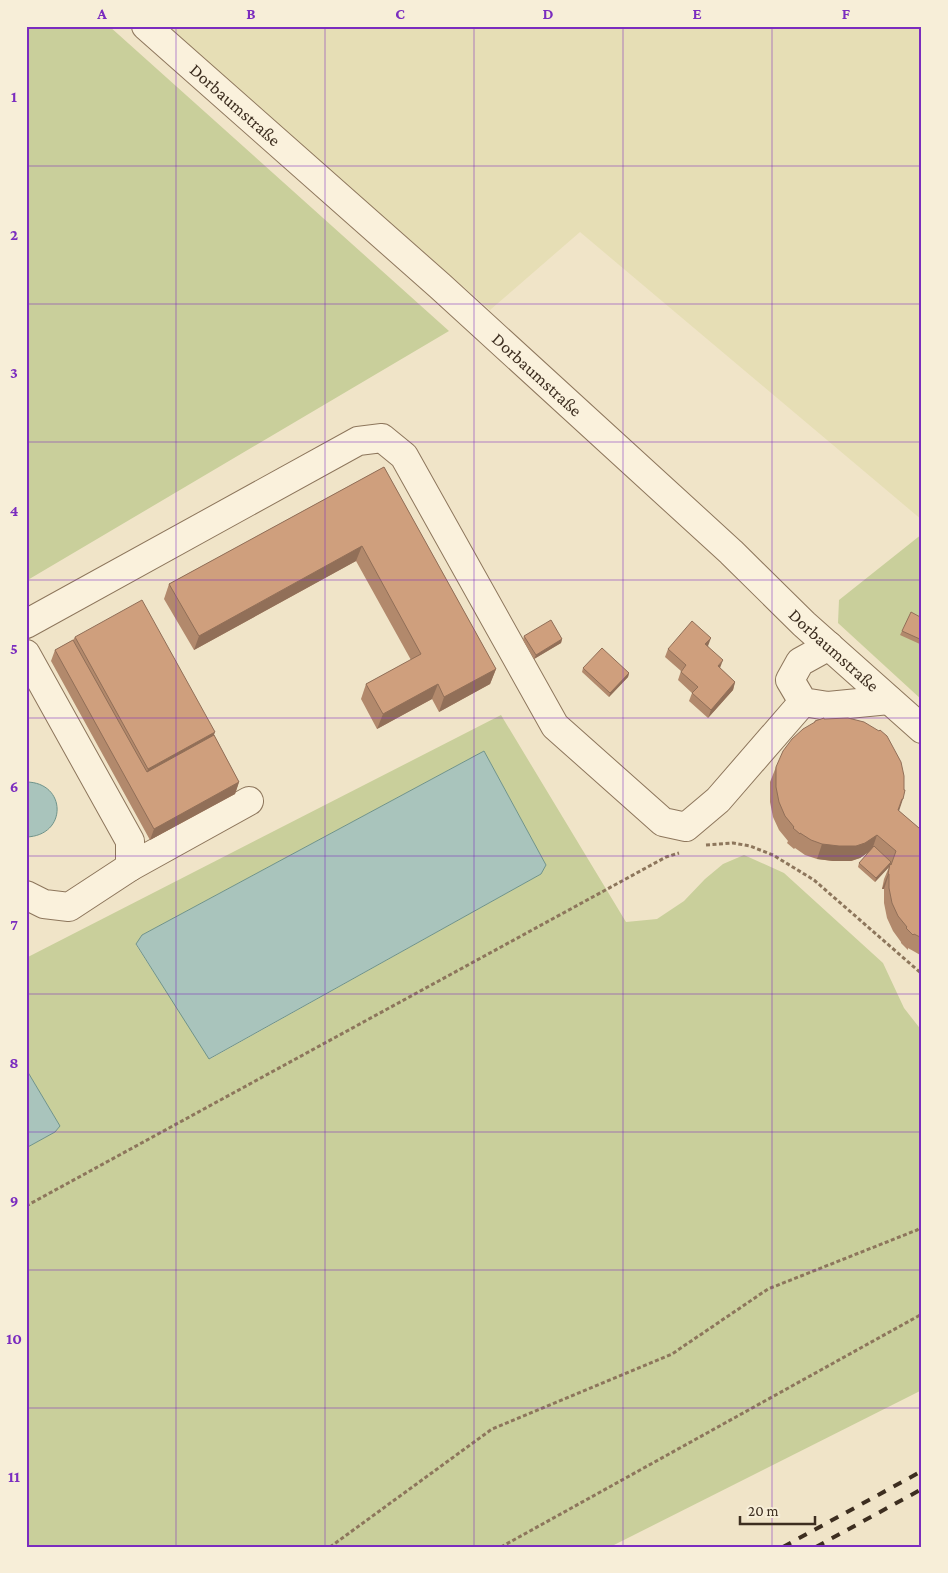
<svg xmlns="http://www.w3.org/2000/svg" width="948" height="1573" font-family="'Crimson Pro',serif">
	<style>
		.farmland { fill: #e6deb5 }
		.green { fill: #c9cf9b; fill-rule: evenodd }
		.water { fill: #a9c4bc; stroke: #6f938a }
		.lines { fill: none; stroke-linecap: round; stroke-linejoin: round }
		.minor-casing { stroke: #8d765c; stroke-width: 30 }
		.path { stroke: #8d765c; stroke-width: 3; stroke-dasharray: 4 2.5; stroke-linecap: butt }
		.minor { stroke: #faf1dc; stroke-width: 28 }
		.rail { stroke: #3d2e20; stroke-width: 4; stroke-dasharray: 9 9; stroke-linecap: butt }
		.wall { fill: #b2896c }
		.shaded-wall { fill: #916f58 }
		.building { fill: #cf9f7d; stroke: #916f58 }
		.grid { fill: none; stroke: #7b2cbf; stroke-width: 1; stroke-opacity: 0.55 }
		.labels { text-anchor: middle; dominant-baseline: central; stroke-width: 5; stroke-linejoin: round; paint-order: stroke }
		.street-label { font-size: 18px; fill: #3d2e20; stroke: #f7eed8 }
		.neatline { fill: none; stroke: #7b2cbf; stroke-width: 2 }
		.grid-label { font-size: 16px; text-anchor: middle; font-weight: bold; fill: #7b2cbf }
	</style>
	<rect width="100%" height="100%" fill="#f0e4c8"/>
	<path class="farmland" d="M166,26h756v494l-342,-288 -90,78z"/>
	<path class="green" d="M26,26h83l340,305 -423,250z
		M922,534v166l-84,-77 1,-23z
		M501,715l125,207 31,-3 27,-18 21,-22 18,-15 21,-9 40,18 99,90 21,45 18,23v359l-312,157h-584v-399l29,-16 5,-6 -34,-57v-111zM484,751l62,114 -5,9 -331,185 -74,-114 6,-10z"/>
	<path class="water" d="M484,751l62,114 -5,9 -332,185 -73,-115 6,-9z
		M26,782c41,0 42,54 0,55z
		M26,1069l34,57 -5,6 -29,16z"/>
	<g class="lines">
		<g class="minor-casing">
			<g id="minor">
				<path id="s1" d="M146,26l294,260 291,266 73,72 118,105"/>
				<path d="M26,624l332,-183 24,-3 22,18 151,270 108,96 23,5 32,-27 85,-98"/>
				<path d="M829,646l-29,16 -10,18 13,22 25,4 61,-6"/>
				<path d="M26,654l104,187v26l-61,40 -25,-3 -18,-9"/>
				<path d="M130,867l119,-66"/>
			</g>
		</g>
		<path class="path" d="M706,845l27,-2 17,3 23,9 41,25 108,94
			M26,1206l640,-349 13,-4
			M330,1547l162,-118 180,-75 96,-65 149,-59 5,-4
			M501,1547l421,-233"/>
		<use href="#minor" class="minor"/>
		<path class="rail" d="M783,1547l139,-76
			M816,1547l106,-58"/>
	</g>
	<path class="wall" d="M384,467l112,202 -6,15 -51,28 -7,-13 -55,30 -16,-30 5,-15 45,-24 -55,-99 -162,89 -30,-51 5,-15z
		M922,618v27l-22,-10 2,-4z
		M524,636l38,3 -1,4 -27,16 -11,-19z
		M75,637l139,98 25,47 -4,12 -85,46 -99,-179 4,-11 18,-10z
		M708,646l12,22 15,14 -2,8 -25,28 -19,-17 3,-8 -14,-13 3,-9 -16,-14 3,-8z
		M583,668l46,5 -1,4 -19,20 -27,-25z
		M824,719l75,92 20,17 3,-2v130l-14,-8v2l-7,-7v-1l-8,-11 -6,-13 -3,-15v-14h-2l2,-10 5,-12 -14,15 -17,-15 1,-4 12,-13 -11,8 -9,3h-18l-16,-2 -12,-4 -10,-7 -1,1 -7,-6 1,-2 -9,-11 -6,-13 -3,-15v-20l6,-15 38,-44 1,-2z"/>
	<path class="shaded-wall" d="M362,546l-6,15 -162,89 5,-14z
		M711,638l-3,8 -6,6 3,-8z
		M562,639l-1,4 -27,16 2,-4z
		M723,660l-3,8 -5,6 3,-8z
		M496,669l-6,15 -51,28 5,-15z
		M629,673l-1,4 -19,20 1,-4z
		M735,682l-2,8 -25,28 3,-8z
		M438,684l-6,15 -55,30 6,-15z
		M215,732l-5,15 -67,37 5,-15z
		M239,782l-4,12 -85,46 4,-11z
		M902,799h1l-5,15h-2z
		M877,835l-5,15 -12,8 -9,3h-18l-16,-2 5,-15z
		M891,862l-1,4 -15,16 1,-4z
		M888,874h1l-5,15h-2z"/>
	<path class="building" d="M384,467l112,202 -52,28 -6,-13 -55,30 -17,-30 55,-30 -59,-108 -163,90 -30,-52z
		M142,600l73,132 -67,37 -73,-132z
		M911,612l11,6v22l-20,-9z
		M551,620l11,19 -26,16 -12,-19z
		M692,621l19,17 -6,6 18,16 -5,6 17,16 -24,28 -19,-17 6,-6 -17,-15 5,-7 -18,-16z
		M73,640l74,132 67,-37 25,47 -85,47 -99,-179z
		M602,648l27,25 -19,20 -27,-25z
		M824,718v1l24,-1 16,4 15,9 1,-1 7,6 14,26 3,14v14h1l-2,9h-1l-4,11 21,18 3,-2v112l-8,-4 -1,1 -7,-7 1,-1 -9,-11 -6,-13 -3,-15v-14h-1l2,-10 1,1 5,-14 -19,-16 -12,8 -9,3h-17l-17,-2 -11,-4 -11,-7v1l-7,-6 1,-1 -9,-11 -6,-14 -3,-15v-20l7,-16 9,-12 11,-10 12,-7v-1z
		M874,846l17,16 -15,16 -17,-15z"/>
	<path class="grid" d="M176,26v1521M325,26v1521M474,26v1521M623,26v1521M772,26v1521M26,166h896M26,304h896M26,442h896M26,580h896M26,718h896M26,856h896M26,994h896M26,1132h896M26,1270h896M26,1408h896"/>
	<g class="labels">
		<g class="street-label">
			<text stroke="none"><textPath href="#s1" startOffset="119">Dorbaumstraße</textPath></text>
			<text stroke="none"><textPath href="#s1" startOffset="524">Dorbaumstraße</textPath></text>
			<text stroke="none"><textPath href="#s1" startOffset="929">Dorbaumstraße</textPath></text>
		</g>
	</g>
	<rect width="948" height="1573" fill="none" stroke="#f7eed8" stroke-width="55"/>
	<path d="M740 1516v8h75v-8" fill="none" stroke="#3d2e20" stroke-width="2.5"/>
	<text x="748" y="1516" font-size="15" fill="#3d2e20" stroke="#f7eed8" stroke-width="4" paint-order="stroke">20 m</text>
	<rect x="28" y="28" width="892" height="1518" class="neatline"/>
	<g class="grid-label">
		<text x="102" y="19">A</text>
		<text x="251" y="19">B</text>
		<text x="400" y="19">C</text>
		<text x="548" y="19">D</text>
		<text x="697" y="19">E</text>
		<text x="846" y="19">F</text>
		<text x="14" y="102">1</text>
		<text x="14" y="240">2</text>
		<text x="14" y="378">3</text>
		<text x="14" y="516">4</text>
		<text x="14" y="654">5</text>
		<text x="14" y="792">6</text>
		<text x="14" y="930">7</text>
		<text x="14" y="1068">8</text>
		<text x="14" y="1206">9</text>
		<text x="14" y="1344">10</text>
		<text x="14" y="1482">11</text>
	</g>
</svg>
